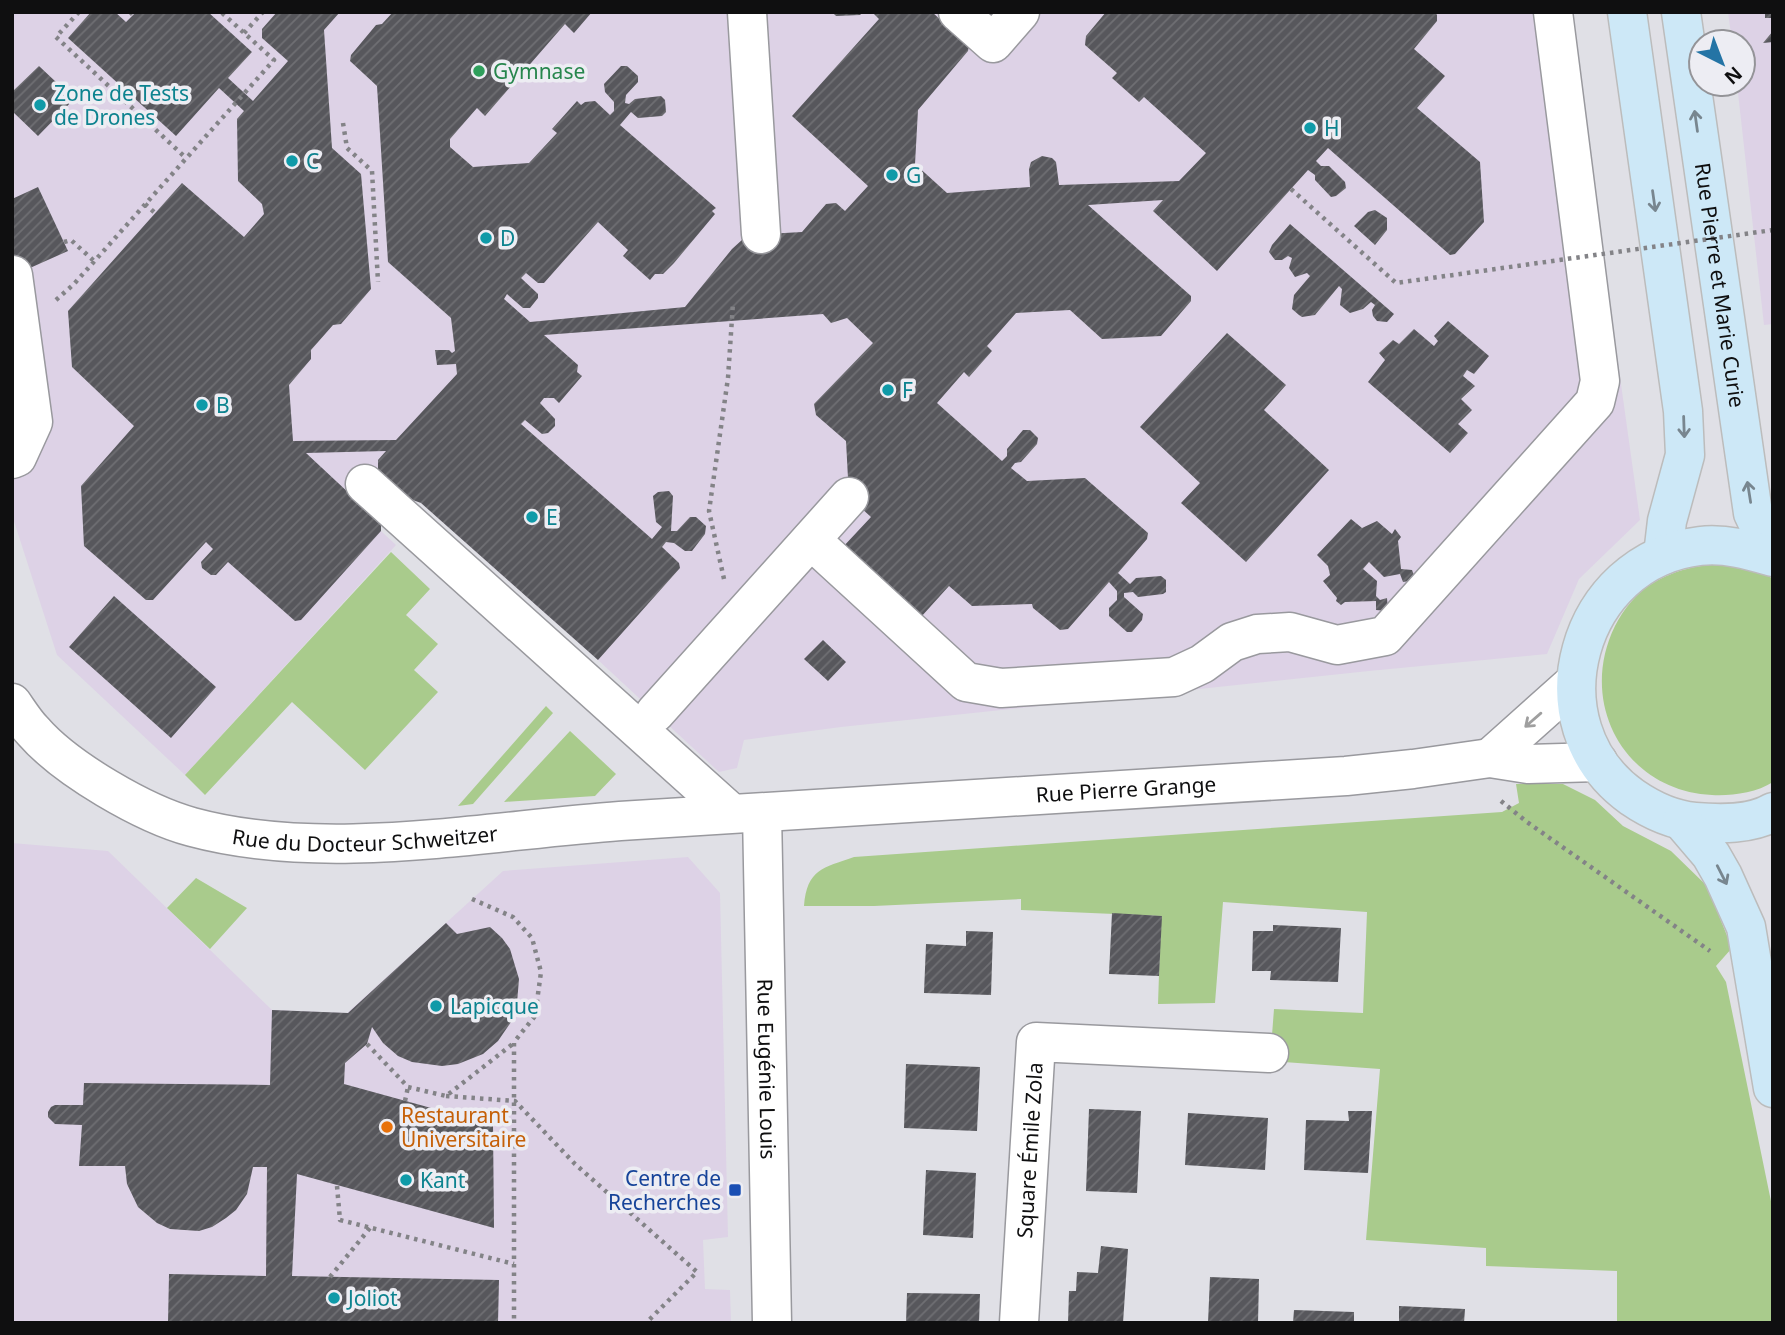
<svg xmlns="http://www.w3.org/2000/svg" width="1785" height="1335" font-family="'Noto Sans',sans-serif">
	<style>
		.education { fill: #ddd2e6 }
		.grass { fill: #a9cb8c }
		.building { fill: url(#building-hatch) }
		.lines { fill: none; stroke-linecap: round; stroke-linejoin: round }
		.minor-casing { stroke: #99999e; stroke-width: 41 }
		.major-casing { stroke: #bcbcbc; stroke-width: 41 }
		.path { stroke: #838387; stroke-width: 4.5; stroke-dasharray: 3.5 5; stroke-linecap: butt }
		.minor { stroke: #fff; stroke-width: 38 }
		.major { stroke: #cde8f7; stroke-width: 38 }
		.path-bridge { stroke: #838387; stroke-width: 4.5; stroke-dasharray: 3.5 5; stroke-linecap: butt }
		.oneway { stroke: #78868f }
		.oneway2 { stroke: #9f9f9f }
		.leisure-dot { fill: #2e9e5b; stroke: #ededf3; stroke-width: 2.5 }
		.culture-dot { fill: #0f9aa8; stroke: #ededf3; stroke-width: 2.5 }
		.food-dot { fill: #e8710a; stroke: #ededf3; stroke-width: 2.5 }
		.transit-dot { fill: #1a4fb4; stroke: #ededf3; stroke-width: 2.5 }
		.labels { text-anchor: middle; dominant-baseline: central; stroke-width: 7; stroke-linejoin: round; paint-order: stroke }
		.leisure-label { font-size: 21px; fill: #27864d; stroke: #ededf3; text-anchor: start }
		.culture-label { font-size: 21px; fill: #0d838f; stroke: #ededf3; text-anchor: start }
		.street-label { font-size: 21px; fill: #0f0f10; stroke: #ededf3 }
		.food-label { font-size: 21px; fill: #c56008; stroke: #ededf3; text-anchor: start }
		.transit-label { font-size: 21px; fill: #164399; stroke: #ededf3; text-anchor: end }
	</style>
	<defs>
		<pattern id="building-hatch" width="6" height="6" patternUnits="userSpaceOnUse" patternTransform="scale(1.75)"><rect width="6" height="6" fill="#57575c"/><path d="M-1 1l2-2M0 6l6-6M5 7l2-2" fill="none" stroke="#6f6f73"/></pattern>
	</defs>
	<rect width="100%" height="100%" fill="#e0e0e6"/>
	<path class="education" d="M12,12h1557l71,508 -61,59 -32,75 -178,17 -528,56 -97,13 -7,28 -18,4 -121,-112 -177,-157 -11,-4 -29,24v8l15,14 -211,230 -128,-120 -45,-140z
		M1728,12h45v312l-9,1 -27,-241h6v-42h-11z
		M12,843l96,8 164,159 75,3 156,-142 185,-14 32,36 8,344 -25,3 2,49 25,1 1,33h-719z"/>
	<path class="grass" d="M391,552l39,37 -24,26 32,29 -24,26 24,22 -73,78 -73,-68 -87,93 -20,-20z
		M1723,563l38,8 12,8v203c-17,11 -42,14 -61,13 -87,-4 -135,-92 -97,-169 8,-16 22,-34 38,-43 24,-14 43,-17 70,-20z
		M546,706l7,7 -80,91 -15,2z
		M570,731l46,43 -21,22 -91,6z
		M1516,784h47l32,16 28,26 48,25 36,35 25,62 -16,18 10,16 47,229v112h-156v-52l-131,-5v-18l-120,-8 14,-171 -110,-8 4,-52 89,4 4,-101 -144,-10 -8,101 -57,1 3,-88 -140,-6v-11l-147,7h-70c3,-37 19,-38 50,-49l648,-45 17,-9z
		M196,878l51,30 -37,41 -43,-41z"/>
	<path class="building" d="M91,12h24l11,10 10,-10h72l44,40 -24,26 25,23 35,-40 -26,-23v-9l15,-17h63l-16,18 8,118 29,26 10,115 -30,35 -8,1 -22,25v9l-22,26 4,56 103,-1 61,-66 -1,-10 -19,1 -2,-15h14l3,3 3,-2 -4,-33 -63,-56 -11,-176 -27,-25 1,-6 25,-30 6,-1 11,-12h199l-18,21 -9,-9 -80,92 -8,-8 -27,31v8l23,20 56,-4 28,-30 -5,-4 25,-28 4,4 4,-3 10,-1 15,14 4,-4v-9l-9,-10 -1,-8 17,-18h6l11,10v6l-12,13 -1,8 4,1 6,-5 26,-3 4,4 1,12 -4,4 -24,2 -7,-6 -11,13 96,83 -4,3 3,3 -41,49 -11,11h-8l-5,6 -27,-24 5,-6 -30,-28 -54,61h-6l-12,-10 -5,5 17,16v4l-8,10h-7l-16,-14 -3,5 26,23 155,-15 47,-58 11,-10h4v-4l55,-3 24,-28 10,-1 9,8 23,-25 -76,-70 87,-97 -7,-7h60l37,34 -1,5 -50,59 -3,54 32,29 83,-6 -1,-18 2,-7 11,-6 10,2 4,4 3,23 120,-4 27,-28 -62,-56 -5,5 -27,-24 5,-5 -32,-28 1,-9 20,-24h329l2,3v6l-23,28 31,27 -28,32 63,54 4,60 -29,32 -5,1 -122,-107 -12,13 5,5h8l16,16 1,6 -10,8 -5,1 -16,-17v-5l-7,-5 -91,101 -64,-60 10,-11 -75,5 103,91v5l-30,35 -59,3 -32,-29 -54,3 -29,33 5,5 -23,26 -5,-5 -27,31 65,58 5,-5v-7l16,-19h7l8,8 -1,6 -16,18 -6,1 -4,5 16,13 58,-3 63,55 -1,6 -29,34 12,11 6,-6 25,-2 5,4v12l-3,2 -25,3 -5,-5 -9,1v4l19,17 -1,6 -10,12h-5l-18,-16v-8l8,-8v-9l-8,-9 -41,47 -8,1 -27,-22 -1,-4 -60,2 -23,-20 -28,31 -79,-69 29,-31 -22,-20 -3,-56 -30,-26 -2,-11 59,-61 -26,-25 -16,5 -8,-9 -279,21 34,30 -1,7 5,4 -23,27 -5,-5h-10l-4,5 15,16v7l-7,7 -6,1 -17,-14 -4,4 131,115 10,-12 -6,-5 -3,-26 5,-4 11,-1 4,5 -2,35h6l13,-14h6l10,9 -1,8 -13,17h-7l-11,-8 -8,-1 -4,5 17,16 1,5 -82,92 -177,-157 -11,-4 -32,-28v-11l8,-9 -80,2 75,70v8l-80,89 -6,1 -67,-59 -12,13h-5l-9,-7 -1,-6 12,-13 -7,-7 -53,58h-7l-62,-54 -3,-60 53,-60 -62,-59 -4,-56 114,-128 62,54 20,-23 -2,-10 -24,-23 -1,-62 7,-8 -25,-23 -43,48 -108,-98z
		M832,12h31l-3,3 -24,1z
		M1765,12h8v6h-8z
		M1773,31v11l-10,1z
		M39,66l35,33 -36,37 -26,-25v-19z
		M38,187l30,64 -56,25v-77z
		M1375,210l12,8v12l-12,15 -21,-19 14,-14z
		M1290,224l104,90 -7,8 -10,-1 -4,-5 -1,-6 3,-5 -4,-3 -8,7 -13,4 -10,-8 2,-16 -3,-3 -24,29 -13,2 -3,-2 -7,-6 2,-14 16,-19 -3,-3 -12,4 -6,-9 3,-10 -4,-2 -6,4h-7l-6,-8 3,-7z
		M1448,321l41,35 -15,18 -7,-4 -4,6 12,10 -14,13 11,11 -14,14 10,9 -18,20 -82,-71 17,-22 -6,-7 14,-13 6,4 15,-15 20,17 4,-5 -4,-5z
		M1227,333l59,52 -22,25 65,60 -83,92 -65,-59 19,-20 -60,-56z
		M1351,519l11,9 15,-7 15,13 3,-5 6,8 -3,4 3,28 11,1 4,10 -13,2 -3,-8 -16,3 -15,-15 -6,7 14,12 -1,15 4,4 7,-2 1,13 -12,-1v-9l-31,1 -4,3 -5,-4 1,-3 -14,-17 7,-6 -2,-9 -11,-11z
		M114,596l102,91 -45,51 -102,-91z
		M823,640l23,22 -18,19 -24,-22z
		M1112,913l50,3 -3,60 -50,-2z
		M446,923l11,11 33,-7 12,11 8,11 9,30 -2,24 -6,19 -13,19 -15,13 -25,10 -16,2 -30,-4 -14,-6 -15,-13 -11,-16 -5,17 -22,19 -1,21 149,41 1,103 -197,-54 -5,102 207,4 -1,43h-330l1,-49 97,2 1,-109h-14l-6,27 -11,16 -10,8 -14,9 -13,4 -29,-2 -13,-6 -19,-16 -11,-23 -2,-18h-46l3,-41 -27,-1 -7,-7v-5l3,-5 4,-2h28l1,-22 186,2 2,-75 76,3z
		M1273,925l68,3 -3,54 -68,-2 1,-9h-19l1,-40h20z
		M966,931l27,1 -2,63 -67,-2 2,-49 40,2z
		M906,1064l74,3 -3,64 -73,-3z
		M1089,1109l52,2 -4,82 -51,-2z
		M1348,1111h24l-4,62 -64,-3 2,-50 43,1z
		M1188,1113l80,5 -3,52 -80,-5z
		M926,1170l50,3 -3,65 -50,-3z
		M1101,1246l27,3 -5,74h-55l1,-32h7l1,-19 21,1z
		M1210,1277l49,2 -1,44h-50z
		M907,1293l73,1 -1,29h-73z
		M1399,1306l66,3 -1,14h-65z
		M1294,1310l60,2v11h-61z"/>
	<g class="lines">
		<g class="minor-casing">
			<g id="minor">
				<path d="M747,12l14,222"/>
				<path d="M958,12l35,31 27,-31"/>
				<path d="M12,459l5,-2 16,-35 -20,-147"/>
				<path d="M365,484l366,329"/>
				<path d="M811,540l155,142 35,6 173,-11 28,-13 30,-22 25,-8 33,-2 47,13 48,-9 210,-234 5,-21 -47,-369"/>
				<path id="s1" d="M12,703c7,10 13,20 21,28 33,38 111,83 159,96 133,36 291,4 428,-6 242,-16 484,-31 726,-45l67,-7 77,-11 38,6 70,-2"/>
				<path d="M655,713l194,-216"/>
				<path d="M1490,758l85,-76"/>
				<path id="s2" d="M762,813l10,510"/>
				<path id="s3" d="M1019,1323l17,-281 233,11"/>
			</g>
		</g>
		<g class="major-casing">
			<g id="major">
				<path d="M1627,12l56,399 2,44 -18,66 -4,34"/>
				<path id="s4" d="M1681,12l72,501 20,42"/>
				<path d="M1773,557c-24,-7 -48,-14 -73,-11 -123,14 -170,178 -68,251 19,13 40,23 63,25 25,2 56,3 78,-10"/>
				<path d="M1682,821l29,34 12,21 23,51 27,161"/>
			</g>
		</g>
		<path class="path" d="M79,12l-23,25 130,121
			M130,12l3,3
			M244,33l19,-21
			M65,91l55,6
			M343,123l4,25 25,23 6,111
			M145,204l10,9
			M64,242l7,-2 23,21
			M56,300l18,-16 200,-224 -53,-48
			M724,579l-15,-68 19,-133 5,-75
			M1501,801l26,21 183,129
			M472,899l41,18 19,21 9,34 -6,44 -21,26v281
			M367,1044l41,43 38,9 68,-53
			M446,1096l69,5 60,63 122,108 -51,51
			M405,1101l3,-14
			M337,1186l3,34 174,44
			M330,1277l40,-49"/>
		<use href="#minor" class="minor"/>
		<use href="#major" class="major"/>
		<path class="path-bridge" d="M1291,189l105,94 377,-53"/>
	</g>
	<defs><path id="oneway-shaft" d="M-6 0H5M1.5-3L5.5 0L1.5 3" fill="none" stroke-width="1.6" stroke-linecap="round" stroke-linejoin="round" transform="scale(1.75)"/></defs>
	<g class="oneway">
		<use href="#oneway-shaft" transform="translate(1696 121) rotate(-98)"/>
		<use href="#oneway-shaft" transform="translate(1654 201) rotate(82)"/>
		<use href="#oneway-shaft" transform="translate(1684 427) rotate(88)"/>
		<use href="#oneway-shaft" transform="translate(1749 492) rotate(-99)"/>
		<use href="#oneway-shaft" transform="translate(1722 875) rotate(63)"/>
	</g>
	<use class="oneway2" href="#oneway-shaft" transform="translate(1533 720) rotate(139)"/>
	<circle class="leisure-dot" cx="479" cy="71" r="7"/>
	<g class="culture-dot">
		<circle cx="40" cy="105" r="7"/>
		<circle cx="1310" cy="128" r="7"/>
		<circle cx="292" cy="161" r="7"/>
		<circle cx="892" cy="175" r="7"/>
		<circle cx="486" cy="238" r="7"/>
		<circle cx="888" cy="390" r="7"/>
		<circle cx="202" cy="405" r="7"/>
		<circle cx="532" cy="517" r="7"/>
		<circle cx="436" cy="1006" r="7"/>
		<circle cx="406" cy="1180" r="7"/>
		<circle cx="334" cy="1298" r="7"/>
	</g>
	<circle class="food-dot" cx="387" cy="1127" r="7"/>
	<rect class="transit-dot" x="728" y="1183" width="14" height="14" rx="3.5"/>
	<g class="labels">
		<g class="leisure-label">
			<text x="493" y="71">Gymnase</text>
		</g>
		<g class="culture-label">
			<text x="54" y="93">Zone de Tests<tspan x="54" dy="24">de Drones</tspan></text>
			<text x="1324" y="128">H</text>
			<text x="306" y="161">C</text>
			<text x="906" y="175">G</text>
			<text x="500" y="238">D</text>
			<text x="902" y="390">F</text>
			<text x="216" y="405">B</text>
			<text x="546" y="517">E</text>
			<text x="450" y="1006">Lapicque</text>
			<text x="420" y="1180">Kant</text>
			<text x="348" y="1298">Joliot</text>
		</g>
		<g class="street-label">
			<text stroke="none"><textPath href="#s4" startOffset="276">Rue Pierre et Marie Curie</textPath></text>
			<text stroke="none"><textPath href="#s1" startOffset="1160">Rue Pierre Grange</textPath></text>
			<text stroke="none"><textPath href="#s1" startOffset="397">Rue du Docteur Schweitzer</textPath></text>
			<text stroke="none"><textPath href="#s2" startOffset="256">Rue Eugénie Louis</textPath></text>
			<text stroke="none"><textPath href="#s3" startOffset="173">Square Émile Zola</textPath></text>
		</g>
		<g class="food-label">
			<text x="401" y="1115">Restaurant<tspan x="401" dy="24">Universitaire</tspan></text>
		</g>
		<g class="transit-label">
			<text x="721" y="1178">Centre de<tspan x="721" dy="24">Recherches</tspan></text>
		</g>
	</g>
	<rect width="1785" height="1335" fill="none" stroke="#0f0f10" stroke-width="28"/>
	<g transform="translate(1722 63) rotate(138)"><circle r="33" fill="#ededf3" stroke="#949498" stroke-width="2"/>
	<path d="M0-5L12 26L0 18L-12 26Z" fill="#2474a5"/>
	<text y="-10" font-size="19" font-weight="bold" text-anchor="middle" fill="#0f0f10">N</text>
	</g>
</svg>
